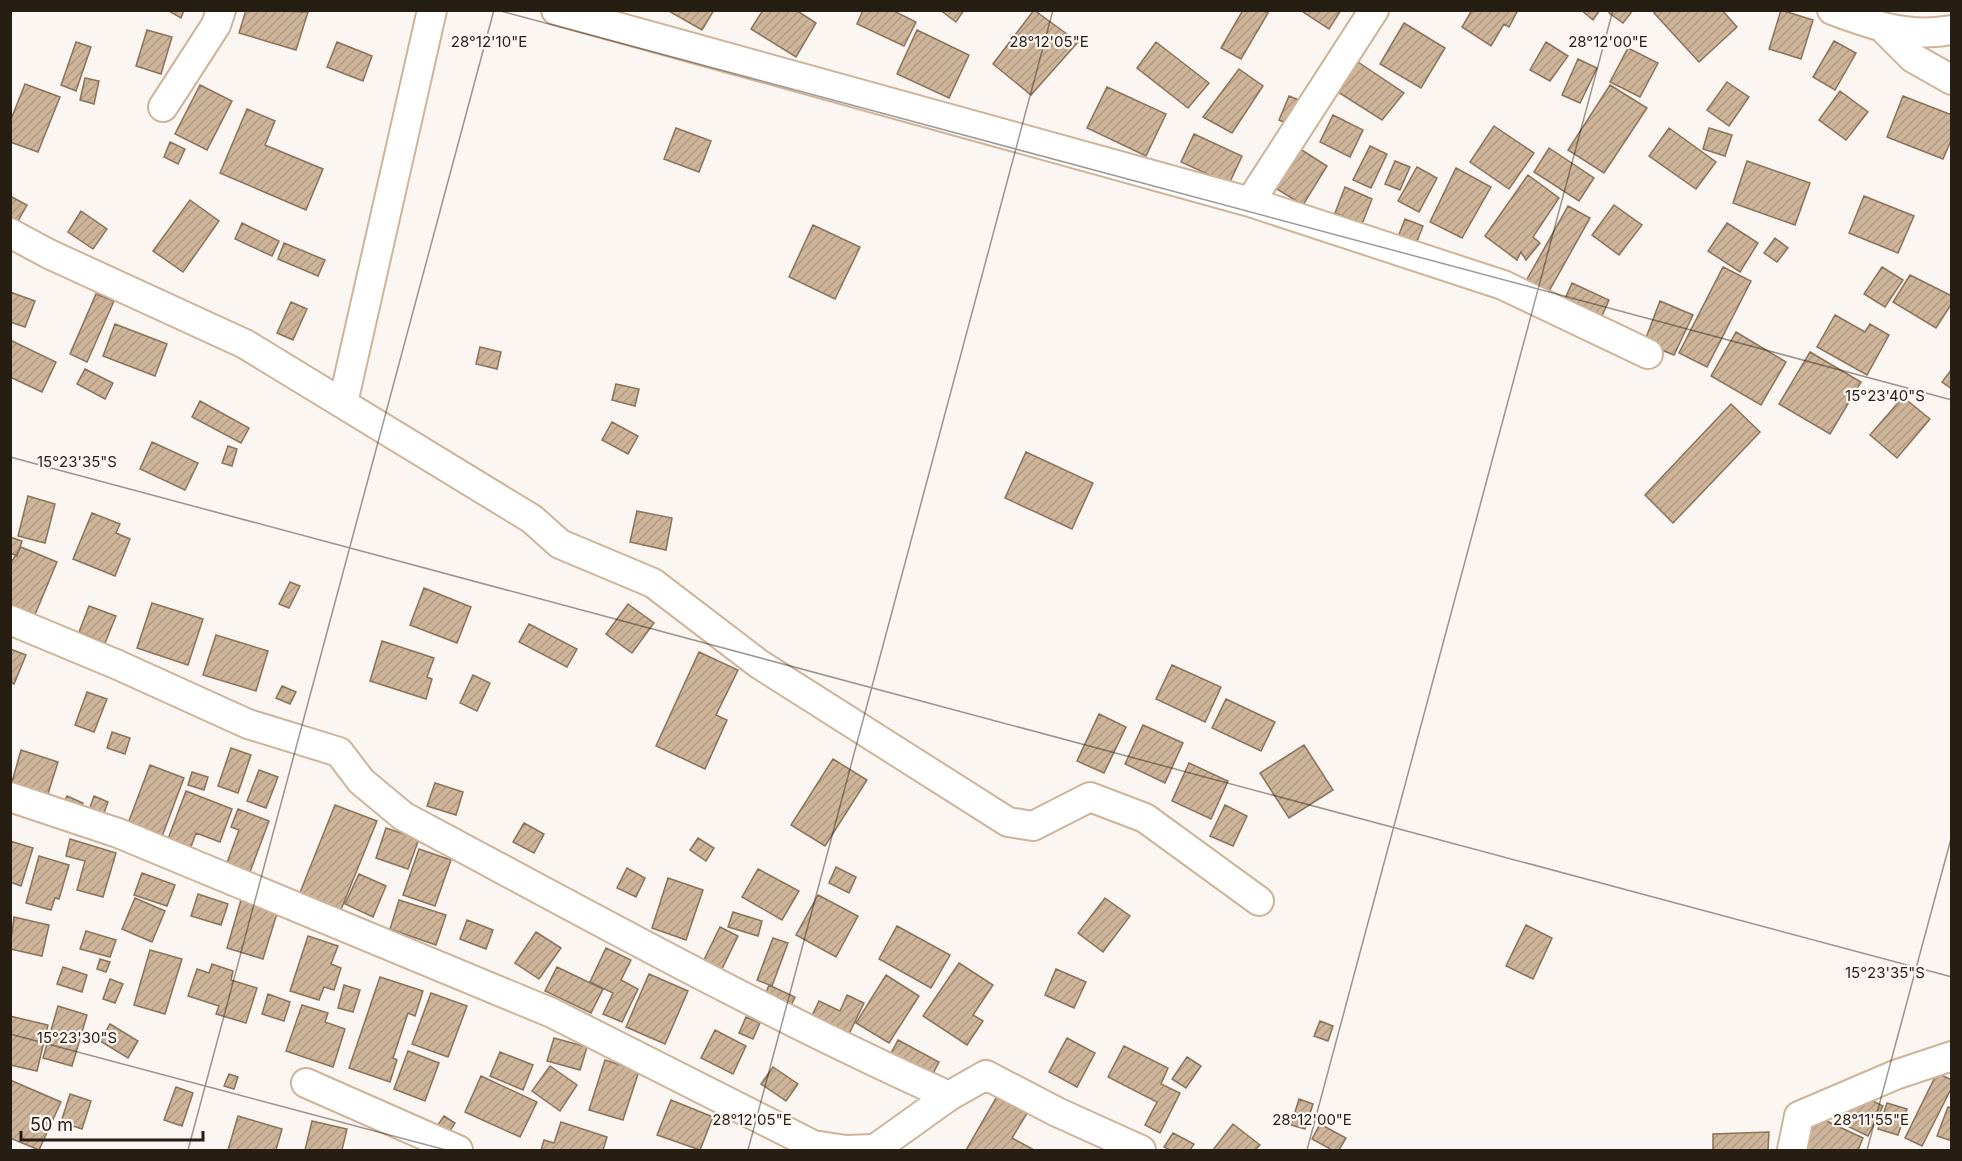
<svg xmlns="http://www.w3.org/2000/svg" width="1962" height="1161" font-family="Inter,sans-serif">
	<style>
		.building { fill: url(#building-hatch); stroke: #8a735a; stroke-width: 1.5 }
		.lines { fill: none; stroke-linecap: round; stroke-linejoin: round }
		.street-casing { stroke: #ceb49a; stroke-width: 32 }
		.street { stroke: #fff; stroke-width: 28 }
		.ticks { fill: none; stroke: #261d13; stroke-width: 1.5; stroke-opacity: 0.45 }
		.ticks-label { font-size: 15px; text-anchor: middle; fill: #261d13; stroke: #fbf6f1; stroke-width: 4.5; stroke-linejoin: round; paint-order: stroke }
	</style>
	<defs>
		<pattern id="building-hatch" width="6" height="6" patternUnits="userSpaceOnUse" patternTransform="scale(1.5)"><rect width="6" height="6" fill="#ceb59a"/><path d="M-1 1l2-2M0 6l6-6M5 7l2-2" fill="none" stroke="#b19b84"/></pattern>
	</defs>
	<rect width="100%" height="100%" fill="#fbf6f1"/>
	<path class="building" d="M167,10h17l-3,8z
		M246,10l62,2 -12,38 -57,-17z
		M667,10h47l-12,20z
		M763,10h33l20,13 -20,34 -45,-28z
		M863,10h29l24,12 -12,24 -47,-22z
		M940,10h24l-8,12z
		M1034,10l44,32 -47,53 -38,-31z
		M1243,10h20l5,3 -27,46 -20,-11z
		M1300,10h41l-12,19z
		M1472,10h46l-9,17 -5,-3 -13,22 -29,-19z
		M1581,10h19l-7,10z
		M1610,10h23l-10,13 -14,-10z
		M1657,10h65l15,17 -38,35 -45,-49z
		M1781,10l32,10 -12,39 -32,-10z
		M1404,23l41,25 -24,40 -41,-24z
		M147,30l25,7 -11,37 -25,-8z
		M917,30l52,25 -20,43 -52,-24z
		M1834,41l22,12 -21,37 -22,-13z
		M76,42l15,5 -15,44 -15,-6z
		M337,42l35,14 -9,25 -36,-14z
		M1156,42l53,41 -21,25 -51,-40z
		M1546,42l22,14 -18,25 -20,-11z
		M1628,48l30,15 -18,34 -30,-15z
		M1578,59l19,9 -17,35 -18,-8z
		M1358,62l46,31 -22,27 -44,-28z
		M1239,69l24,17 -31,47 -29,-16z
		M85,78l14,3 -5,23 -14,-4z
		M1727,82l22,15 -20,29 -22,-16z
		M25,84l35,13 -22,55 -28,-10v-20z
		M200,85l32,16 -25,49 -32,-16z
		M1610,85l37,23 -43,65 -36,-23z
		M1107,87l59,27 -20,42 -59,-28z
		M1840,91l28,21 -22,28 -27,-20z
		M1289,96l17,7 -11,24 -16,-7z
		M1903,96l49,19v23l-9,21 -56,-22z
		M247,109l28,12 -10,24 58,24 -17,41 -86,-37z
		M1333,115l30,15 -13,27 -30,-15z
		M1494,126l40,27 -25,36 -39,-27z
		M676,128l35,13 -12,31 -35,-13z
		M1669,128l47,34 -20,27 -47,-33z
		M1709,128l23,7 -7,21 -22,-7z
		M1194,134l48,22 -13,28 -48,-22z
		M170,142l15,7 -7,15 -14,-7z
		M1370,146l17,8 -16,34 -18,-8z
		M1297,147l30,19 -24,39 -31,-19z
		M1549,148l45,30 -15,23 -45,-29z
		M1395,161l15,6 -10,23 -15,-6z
		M1747,161l63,22 -15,42 -62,-22z
		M1417,167l20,11 -18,34 -21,-11z
		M1456,168l35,19 -29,51 -32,-16z
		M1528,175l31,23 -26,39 7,6 -14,17 -5,-8 -4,8 -32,-24z
		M1345,187l27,12 -10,25 -27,-11z
		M10,196l17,9 -13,23 -4,-2z
		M1864,196l50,20 -16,37 -49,-20z
		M190,200l29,21 -36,51 -30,-21z
		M1614,205l28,20 -23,30 -27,-20z
		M1568,206l22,12 -42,75 -22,-12z
		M81,211l26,18 -14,20 -25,-17z
		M1405,219l18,7 -9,23 -18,-7z
		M242,223l37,18 -7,15 -37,-17z
		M1727,223l31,20 -18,29 -32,-21z
		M813,225l47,22 -25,52 -46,-22z
		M1775,238l13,10 -11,14 -13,-9z
		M284,243l41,17 -7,16 -40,-17z
		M1723,267l28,14 -44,86 -28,-14z
		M1882,267l21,13 -18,27 -21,-13z
		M1910,275l42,21v7l-16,25 -43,-26z
		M1572,283l37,17 -12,27 -37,-17z
		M10,292l25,9 -10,26 -15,-5z
		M96,294l18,7 -27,61 -17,-8z
		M1660,301l33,14 -19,40 -30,-12z
		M291,302l16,7 -14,31 -16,-7z
		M1835,315l30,17 5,-8 19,11 -22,40 -50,-28z
		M115,324l52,20 -12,32 -52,-20z
		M1736,332l50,30 -25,43 -50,-29z
		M10,340l46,22 -14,30 -32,-15z
		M480,347l21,5 -4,17 -21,-5z
		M1810,352l51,30 -31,52 -51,-30z
		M85,369l28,14 -8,16 -28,-15z
		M1952,369v20l-10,-7z
		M616,384l23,5 -4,17 -23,-6z
		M1903,397l27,22 -33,39 -27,-23z
		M200,401l49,27 -8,15 -49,-26z
		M1731,404l29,28 -87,91 -28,-28z
		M612,422l26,14 -10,18 -26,-14z
		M152,442l46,21 -13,27 -45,-21z
		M228,446l9,3 -5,17 -10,-3z
		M1026,452l67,31 -21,46 -67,-31z
		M28,496l27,8 -10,39 -27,-7z
		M637,511l35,7 -6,32 -36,-8z
		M92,513l28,11 -4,9 14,6 -15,37 -42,-17z
		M10,537l12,4 -5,15 -7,-3z
		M21,547l36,15 -23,55 -24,-10v-43z
		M290,582l10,4 -11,22 -10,-4z
		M424,588l47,19 -14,36 -47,-18z
		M152,603l51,16 -15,46 -51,-17z
		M628,604l26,19 -22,30 -26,-19z
		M89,606l27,10 -11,27 -26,-11z
		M529,624l48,25 -10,18 -48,-25z
		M216,635l52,16 -12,40 -53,-16z
		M382,641l52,17 -7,19 5,2 -6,20 -56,-18z
		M10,649l16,6 -12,29 -4,-2z
		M699,652l39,18 -22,45 11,5 -22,49 -49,-23z
		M1172,665l49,22 -16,35 -49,-23z
		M473,675l17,8 -13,28 -17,-8z
		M282,686l14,6 -6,12 -14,-6z
		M87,692l20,7 -13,33 -19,-7z
		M1226,699l49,23 -14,29 -49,-23z
		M1099,714l27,13 -22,46 -27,-12z
		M1143,725l40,18 -18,40 -40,-19z
		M112,732l18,6 -5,16 -18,-6z
		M1304,745l29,45 -44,28 -29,-45z
		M231,748l20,7 -13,38 -20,-7z
		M21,750l37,12 -12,38 -36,-11z
		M833,759l34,21 -42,66 -34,-21z
		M1189,763l39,18 -17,38 -39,-18z
		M150,765l34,13 -23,61 -34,-13z
		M259,770l19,7 -12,31 -19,-7z
		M192,772l16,5 -4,13 -16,-5z
		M435,783l28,9 -7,23 -29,-9z
		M186,791l46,18 -12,33 -24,-9 -8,22 -23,-8z
		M67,796l16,7 -6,12 -16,-7z
		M94,796l14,6 -7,19 -14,-5z
		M335,805l42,16 -37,91 -41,-17z
		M1225,805l22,11 -14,30 -23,-10z
		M238,809l31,12 -22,59 -23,-9 15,-41 -8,-3z
		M524,823l20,11 -10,19 -21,-11z
		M386,828l33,11 -11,30 -32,-11z
		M698,838l16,10 -8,13 -16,-11z
		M70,839l46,14 -13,44 -26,-7 8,-29 -19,-5z
		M10,841l23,7 -12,38 -11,-4z
		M419,849l32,11 -16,46 -32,-11z
		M39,856l30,9 -10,34 -4,-1 -4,12 -25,-7z
		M836,867l20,10 -7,16 -20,-10z
		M627,868l18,10 -9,19 -19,-9z
		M758,869l41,22 -17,29 -40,-23z
		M142,873l33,12 -8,21 -33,-11z
		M359,874l27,12 -13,31 -28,-13z
		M668,878l35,12 -17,50 -34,-12z
		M198,894l30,10 -7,21 -30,-9z
		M818,895l40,21 -22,41 -40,-22z
		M135,898l30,13 -13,31 -30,-13z
		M1105,898l25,18 -27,36 -25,-19z
		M241,900l37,10 -15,49 -36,-11z
		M399,900l47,15 -10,30 -46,-16z
		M733,912l29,9 -4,15 -30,-9z
		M14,917l35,8 -7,31 -32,-7z
		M467,920l26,10 -7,19 -26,-10z
		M1526,925l26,13 -19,41 -27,-13z
		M897,926l53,29 -19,33 -52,-29z
		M720,927l18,9 -21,43 -18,-9z
		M86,931l30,9 -6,17 -30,-8z
		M536,932l25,16 -22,31 -24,-16z
		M308,936l30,10 -7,18 10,4 -7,22 -10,-3 -5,13 -29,-9z
		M773,938l15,5 -16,43 -15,-6z
		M606,948l25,12 -10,20 17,9 -16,33 -19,-8 10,-21 -23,-11z
		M150,950l32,9 -17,55 -31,-9z
		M100,959l10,3 -4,10 -9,-3z
		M959,963l34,22 -20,30 10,6 -16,24 -44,-29z
		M212,964l21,7 -2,9 26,8 -11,35 -30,-9 3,-8 -31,-10 9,-27 12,4z
		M63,967l24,8 -5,17 -25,-8z
		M557,967l46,22 -12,24 -46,-22z
		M1056,969l30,13 -12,26 -29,-13z
		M649,974l39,17 -23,53 -39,-17z
		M886,975l33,21 -30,47 -33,-20z
		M380,977l43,14 -8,25 -7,-3 -15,45 4,2 -7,22 -41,-14z
		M110,979l13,5 -8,19 -12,-4z
		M344,985l16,5 -7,22 -15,-4z
		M769,985l26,12 -7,15 -25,-12z
		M431,993l36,13 -19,51 -36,-13z
		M268,994l22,8 -6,19 -22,-7z
		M847,995l17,8 -17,35 -37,-18 9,-19 21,10z
		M302,1005l26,8 -3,9 20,7 -12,38 -47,-16z
		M58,1006l29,9 -15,51 -29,-8z
		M10,1016l38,9 -11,46 -27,-6z
		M746,1017l14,6 -7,16 -14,-6z
		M1320,1021l13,5 -5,15 -14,-5z
		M110,1024l28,17 -10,17 -28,-17z
		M715,1030l31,16 -13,28 -32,-16z
		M554,1038l33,9 -7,23 -33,-9z
		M1067,1038l28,15 -18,34 -28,-15z
		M898,1040l41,22 -10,19 -41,-22z
		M1124,1046l44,22 -7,16 19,9 -20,40 -15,-8 12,-23 -49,-25z
		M408,1051l31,12 -14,38 -31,-12z
		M500,1052l33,13 -10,25 -33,-14z
		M1187,1057l14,9 -15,22 -14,-9z
		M605,1060l34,11 -16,49 -34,-10z
		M550,1066l27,19 -17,26 -28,-20z
		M773,1067l25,17 -12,17 -25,-17z
		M1937,1073l15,7v7l-30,59 -17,-8z
		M229,1074l9,3 -4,12 -10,-3z
		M481,1076l56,26 -17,35 -55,-25z
		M10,1080l51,22 -22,48 -29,-12z
		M176,1087l17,6 -11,33 -18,-6z
		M999,1093l30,17 -17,28 22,12h-68z
		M1857,1093l26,13 -15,30 -27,-13z
		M70,1094l21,7 -9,28 -21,-7z
		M1299,1099l14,5 -8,25 -14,-4z
		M671,1100l42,17 -13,33 -43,-15z
		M1887,1103l20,6 -9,26 -20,-6z
		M1948,1107l4,1v33l-15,-5z
		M1807,1112l56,26 -5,12h-55z
		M238,1116l44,13 -6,21h-48z
		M444,1116l11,7 -9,14 -11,-8z
		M312,1121l35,8 -5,21h-37z
		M561,1122l46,15 -4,13h-62l3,-10 10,3z
		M1233,1124l27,21 -5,5h-42z
		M1320,1124l26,14 -7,12h-7l-20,-11z
		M1769,1132l-1,18h-55v-16z
		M1173,1133l21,11 -4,6h-20l-6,-3z"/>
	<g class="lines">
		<g class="street-casing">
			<path id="street" d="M556,10l694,192 253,83 145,69
				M1832,10c40,15 76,28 120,20
				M1885,30l28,28 39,22
				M163,107l53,-82 5,-15
				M1250,202l124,-192
				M10,233l39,21 196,90 287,175 28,25 93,39 106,81 249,158 25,4 57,-29 55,21 114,83
				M343,403l89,-393
				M10,620l108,45 130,59 91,28 22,29 42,35c180,96 359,196 546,280
				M10,797l108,36 434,180 261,132 33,5 29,-1 74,-53 37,-21 71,37 84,38
				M306,1083l152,67
				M1792,1150l7,-34 96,-41 57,-19"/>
		</g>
		<use href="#street" class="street"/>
	</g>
	<path class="ticks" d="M497,10l1455,390M10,457l1942,520M10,1034l436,116M188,1150l306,-1140M748,1150l305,-1140M1307,1150l306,-1140M1867,1150l85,-315"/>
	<g class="ticks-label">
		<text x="489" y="47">28°12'10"E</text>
		<text x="1049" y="47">28°12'05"E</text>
		<text x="1608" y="47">28°12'00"E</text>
		<text x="1885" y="401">15°23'40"S</text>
		<text x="77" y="467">15°23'35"S</text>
		<text x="1885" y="978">15°23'35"S</text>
		<text x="77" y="1043">15°23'30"S</text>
		<text x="752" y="1125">28°12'05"E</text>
		<text x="1312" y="1125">28°12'00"E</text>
		<text x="1871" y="1125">28°11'55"E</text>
	</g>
	<rect width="1962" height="1161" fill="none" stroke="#261d13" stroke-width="24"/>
	<path d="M21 1131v9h182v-9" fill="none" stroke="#261d13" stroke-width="3"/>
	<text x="30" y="1131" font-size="18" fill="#261d13" stroke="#fbf6f1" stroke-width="4.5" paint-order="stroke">50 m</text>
</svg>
